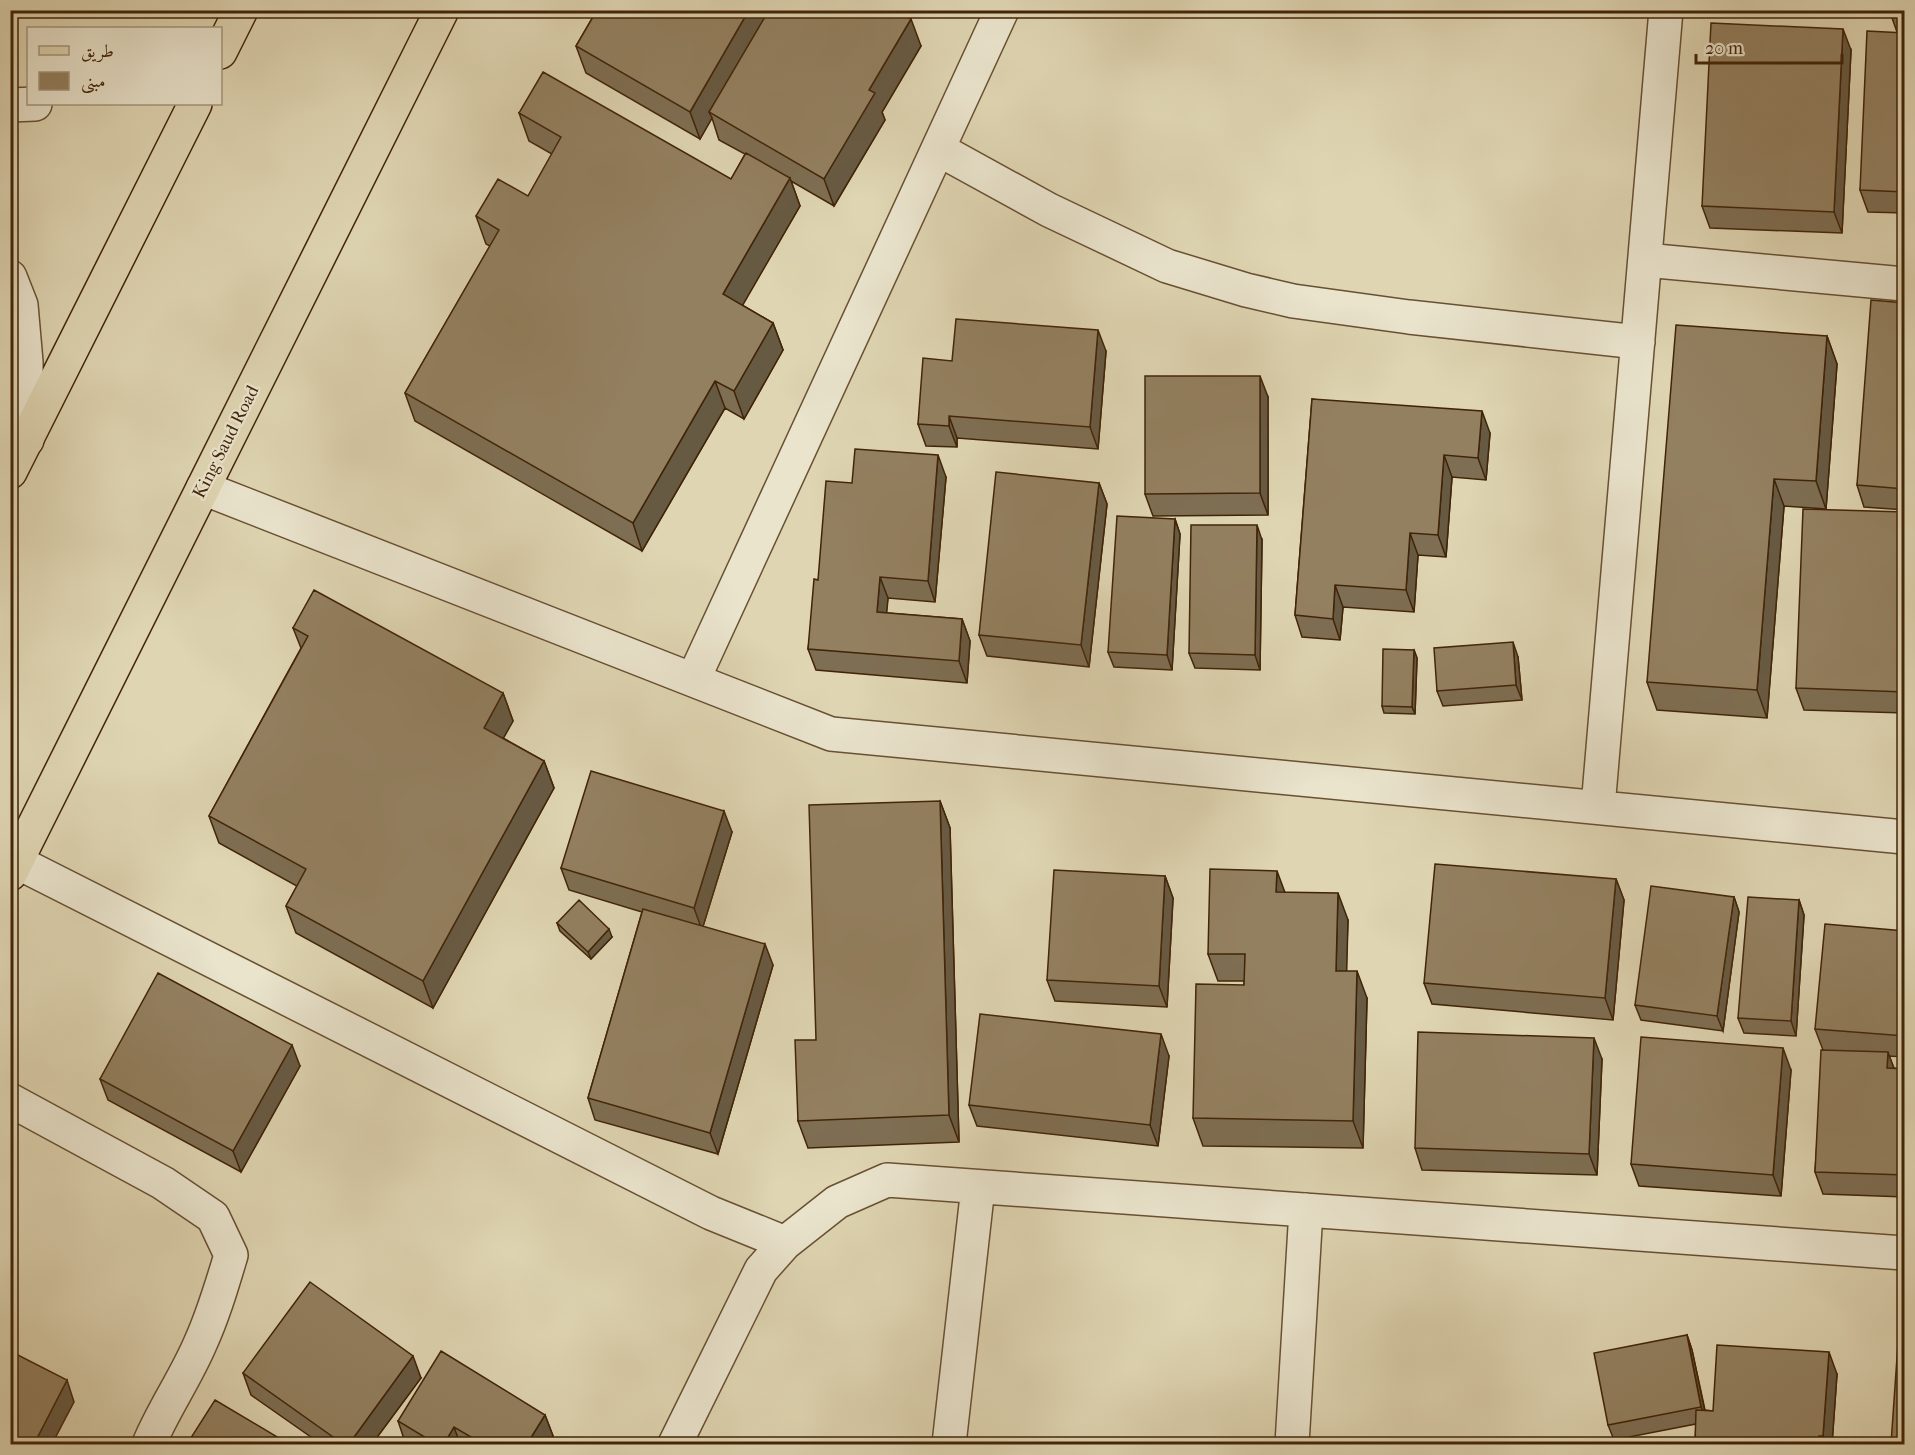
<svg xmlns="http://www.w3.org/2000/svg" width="1915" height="1455" font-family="'IM FELL French Canon',Amiri,serif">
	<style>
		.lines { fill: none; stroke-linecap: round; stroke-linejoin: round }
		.minor-casing { stroke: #685032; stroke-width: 36 }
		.primary-casing { stroke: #412408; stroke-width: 36 }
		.minor { stroke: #eae4cd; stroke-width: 33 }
		.primary { stroke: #dfd5b2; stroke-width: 33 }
		.wall { fill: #7e6e53; stroke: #412408; stroke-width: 1.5 }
		.shaded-wall { fill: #675a43; stroke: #412408; stroke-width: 1.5 }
		.building { fill: #938060; stroke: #412408; stroke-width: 1.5 }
		.labels { text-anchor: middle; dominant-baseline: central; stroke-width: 4.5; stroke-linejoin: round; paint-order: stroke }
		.street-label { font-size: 18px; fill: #412408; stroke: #eae4cd }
	</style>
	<rect width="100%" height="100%" fill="#dfd5b2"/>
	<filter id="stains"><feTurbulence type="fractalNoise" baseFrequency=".00333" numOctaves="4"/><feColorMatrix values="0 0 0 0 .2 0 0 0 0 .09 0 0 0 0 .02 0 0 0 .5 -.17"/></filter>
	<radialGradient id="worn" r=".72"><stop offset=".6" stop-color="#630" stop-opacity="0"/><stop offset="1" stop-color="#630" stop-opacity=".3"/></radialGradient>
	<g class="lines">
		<g class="minor-casing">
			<path id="minor" d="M10,105l25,-1
				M938,149l111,61 118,56 79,24 47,11 116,16 229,25
				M1645,260l259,24
				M10,277l11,28 5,57 1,78
				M203,488l628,246 1073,103
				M693,680l309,-670
				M1598,807l68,-797
				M17,862l694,351 74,30
				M10,1100l153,83 50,34 18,38c-9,30 -18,61 -31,89 -15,35 -37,66 -51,100
				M675,1444l86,-174 24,-27 52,-41 50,-22 1017,73
				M949,1444l29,-257
				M1292,1444l14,-234"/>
		</g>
		<g class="primary-casing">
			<path id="primary" d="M220,52l21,-42
				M10,472l185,-368
				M10,874l432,-864"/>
		</g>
		<use href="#minor" class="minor"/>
		<use href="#primary" class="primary"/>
	</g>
	<path class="wall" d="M597,10h300l24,36 -39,66 3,8 -51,86 -43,-25 9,25 -58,99 31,18 10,27 -39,69 -19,-11 -83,143 -227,-130 -10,-28 85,-147 -4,-2 -10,-28 52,-20 24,-42 -23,-13 -10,-28 212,66 14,-25 -26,-14 -7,-22 -12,21 -114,-66 -10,-27z
		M1905,10v203l-37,-1 -8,-22 37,-158 -7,-20z
		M1851,50l-9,183 -132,-5 -8,-22z
		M1905,303v207l-41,-3 -7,-22z
		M1827,336l10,28 -11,145 -42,-3 -17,212 -110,-8 -10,-28z
		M1106,351l-8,98 -141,-11v9l-31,-1 -8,-22 34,-63z
		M1268,397v118l-115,1 -8,-22z
		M1312,399l178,34 -4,47 -34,-3 -6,80 -28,-2 -4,57 -71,-5 -3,33 -38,-3 -7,-22z
		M946,477l-11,125 -47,-4 -2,15 76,6 8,22 -3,42 -151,-13 -8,-21 10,-69 34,-97z
		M1099,483l8,21 -18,163 -102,-11 -8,-21z
		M1905,512v201l-101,-3 -8,-22z
		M1175,519l5,15 -8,136 -58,-3 -6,-15z
		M1262,540l-2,130 -65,-2 -6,-15z
		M293,628l210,65 10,28 -10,17 41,23 10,27 -121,220 -137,-75 -10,-27 11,-20 -78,-43 -10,-27 92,-168z
		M1414,650l3,8 -2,56 -31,-1 -2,-7z
		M1518,657l4,43 -79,6 -6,-15z
		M940,801l10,27 9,314 -151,6 -10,-27 18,-81z
		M732,832l-29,94 70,39 -55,189 -123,-34 -7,-22 54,-186 -73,-22 -8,-22z
		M1165,876l8,22 -6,109 -112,-6 -8,-21z
		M1616,879l8,21 -11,120 -181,-16 -8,-21z
		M1284,892l64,28 -2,51 21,27 -4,150 -160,-2 -10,-28 51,-133v-4h-26l-10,-27z
		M1734,897l5,15 -16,119 -82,-11 -6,-15z
		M1799,900l5,15 -8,121 -52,-3 -6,-15z
		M557,923l55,14 -21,22 -31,-28z
		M1905,931v126l-16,-1 5,12 11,1v128l-82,-3 -8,-22 8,-122 -8,-21z
		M1169,1056l-11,90 -181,-20 -8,-21z
		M1602,1059l-5,116 -175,-5 -7,-22z
		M300,1066l-59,106 -133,-72 -8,-21z
		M1791,1070l-10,126 -142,-10 -8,-22z
		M1687,1335l5,15 13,60 8,1 124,-37 -5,70h-137l1,-20 -82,16 -6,-15z
		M243,1373l178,5 -49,66h-51l-70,-49z
		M545,1415l8,21 -5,8h-139l-4,-2 -7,-21z"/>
	<path class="shaded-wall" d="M749,10h17l3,10 -60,92 3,6 -12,21 -10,-27z
		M911,19l10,27 -39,66 3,8 -51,86 -10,-27 45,-89z
		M1843,29l8,21 -9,183 -8,-21z
		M790,178l10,28 -67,116 -10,-28z
		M773,323l10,27 -39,69 -10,-28z
		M1098,330l8,21 -8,98 -8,-22z
		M1827,336l10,28 -11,145 -10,-28z
		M1260,376l8,21v118l-8,-22z
		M715,381l10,27 -83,143 -9,-28z
		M1482,411l8,22 -4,47 -8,-22z
		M949,416l8,22v9l-8,-21z
		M938,455l8,22 -11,125 -7,-21z
		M1444,455l8,22 -6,80 -8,-22z
		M1774,479l10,27 -17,212 -10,-28z
		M1099,483l8,21 -18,163 -8,-22z
		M1175,519l5,15 -8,136 -5,-15z
		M1257,525l5,15 -2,130 -5,-15z
		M1410,533l8,22 -4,57 -8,-22z
		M880,577l8,21 -3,35 -8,-21z
		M1335,585l8,22 -3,33 -7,-21z
		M962,619l8,22 -3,42 -8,-22z
		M1513,642l5,15 4,43 -6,-15z
		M1414,650l3,8 -2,56 -3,-7z
		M503,693l10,28 -19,34 -10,-27z
		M544,761l10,27 -121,220 -10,-27z
		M940,801l10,27 9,314 -10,-27z
		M724,811l8,21 -30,98 -8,-22z
		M1277,871l10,27 -11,-6z
		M1165,876l8,22 -6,109 -8,-21z
		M1616,879l8,21 -11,120 -8,-22z
		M1338,893l10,27 -2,78 -10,-27z
		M1734,897l5,15 -16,119 -6,-15z
		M1799,900l5,15 -8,121 -5,-15z
		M609,929l3,8 -21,22 -3,-7z
		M765,944l8,21 -55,189 -8,-21z
		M1357,971l10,27 -4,150 -10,-27z
		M1161,1034l8,22 -11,90 -8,-21z
		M1594,1038l8,21 -5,116 -8,-21z
		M292,1045l8,21 -59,106 -8,-21z
		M1783,1048l8,22 -10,126 -8,-21z
		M1888,1052l8,22 -9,-6z
		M1687,1335l5,15 15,72 -6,-15z
		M1829,1352l8,22 -5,70h-6l-3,-8z
		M413,1356l8,22 -49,66h-23z
		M67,1380l7,22 -22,42h-18z
		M545,1415l8,21 -5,8h-21z
		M454,1427l6,17h-16z
		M1819,1436l4,8h-4z"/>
	<path class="building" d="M597,10h152l-59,102 -114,-66z
		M769,10h128l14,9 -42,71 6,3 -51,86 -115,-67z
		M1890,10h15v2h-15z
		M1711,23l132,6 -9,183 -132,-6z
		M1867,31l38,2v159l-45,-2z
		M543,72l188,107 15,-26 44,25 -67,116 50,29 -39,68 -19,-10 -82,142 -228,-130 94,-163 -23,-14 22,-37 30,17 33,-59 -42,-24z
		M1871,300l34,3v186l-48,-4z
		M956,319l142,11 -8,97 -141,-11v10l-31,-2 5,-66 29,3z
		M1676,325l151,11 -11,145 -42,-2 -17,211 -110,-8z
		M1145,376h115v117l-115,1z
		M1312,399l170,12 -4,47 -34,-3 -6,80 -28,-2 -4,57 -71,-5 -2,34 -38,-4z
		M855,449l83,6 -10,126 -48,-4 -3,35 85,7 -3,42 -151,-12 6,-70 4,1 8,-99 26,2z
		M996,472l103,11 -18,162 -102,-10z
		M1803,509l102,3v180l-109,-4z
		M1117,516l58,3 -8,136 -59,-3z
		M1191,525h66l-2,130 -66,-2z
		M314,590l189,103 -19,35 60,33 -121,220 -137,-75 20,-37 -97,-53 99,-180 -15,-8z
		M1513,642l3,43 -79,6 -3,-43z
		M1383,649l31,1 -2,57 -30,-1z
		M591,771l133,40 -30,97 -133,-40z
		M940,801l9,314 -151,6 -3,-81h21l-7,-235z
		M1435,864l181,15 -11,119 -181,-15z
		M1210,869l67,2 -1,21 62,1 -2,78h21l-4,150 -160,-3 3,-134 48,1 1,-31h-37z
		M1054,870l111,6 -6,110 -112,-6z
		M1651,886l83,11 -17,119 -82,-11z
		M1748,897l51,3 -8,121 -53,-3z
		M579,900l30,29 -21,23 -31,-29z
		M643,909l122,35 -55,189 -122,-35z
		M1825,924l80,7v105l-90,-7z
		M158,973l134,72 -59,106 -133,-72z
		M980,1014l181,20 -11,91 -181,-20z
		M1418,1032l176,6 -5,116 -174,-6z
		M1641,1037l142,11 -10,127 -142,-11z
		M1821,1050l67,2 -1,16 18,1v106l-90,-3z
		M310,1282l103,74 -64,88h-6l-100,-71z
		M1687,1335l14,72 -93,18 -14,-72z
		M1898,1343l7,1v100h-14z
		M1717,1345l112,7 -6,84h-4v8h-124l1,-34 17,1z
		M10,1351l57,29 -33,64h-24z
		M441,1351l104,64 -18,29h-61l5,-7 -17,-10 -10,17h-8l-38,-23z
		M215,1400l74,44h-102z
		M413,1440l8,4h-11z"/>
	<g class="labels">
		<g class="street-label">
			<text transform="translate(226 442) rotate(-63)">King Saud Road</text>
		</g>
	</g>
	<rect width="1915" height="1455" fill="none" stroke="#dfd5b2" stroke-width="36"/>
	<rect x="12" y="12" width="1891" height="1431" fill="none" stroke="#412408" stroke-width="3"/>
	<rect x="18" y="18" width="1879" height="1419" fill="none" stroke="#412408" stroke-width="1.5"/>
	<rect x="27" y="27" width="195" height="78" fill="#eae4cd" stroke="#a6977e" stroke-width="1.5"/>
	<rect x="39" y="46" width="30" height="9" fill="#dfd5b2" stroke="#a6977e" stroke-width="1.5"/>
	<text x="81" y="57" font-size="18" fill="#412408">طريق</text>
	<rect x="39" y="72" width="30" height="18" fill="#938060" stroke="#a6977e" stroke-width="1.5"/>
	<text x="81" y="87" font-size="18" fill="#412408">مبنى</text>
	<path d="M1696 54v9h146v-9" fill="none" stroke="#412408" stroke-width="3"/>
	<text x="1705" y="54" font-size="18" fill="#412408" stroke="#eae4cd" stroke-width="4.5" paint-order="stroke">20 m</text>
	<rect width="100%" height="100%" filter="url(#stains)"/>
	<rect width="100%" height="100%" fill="url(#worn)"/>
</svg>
